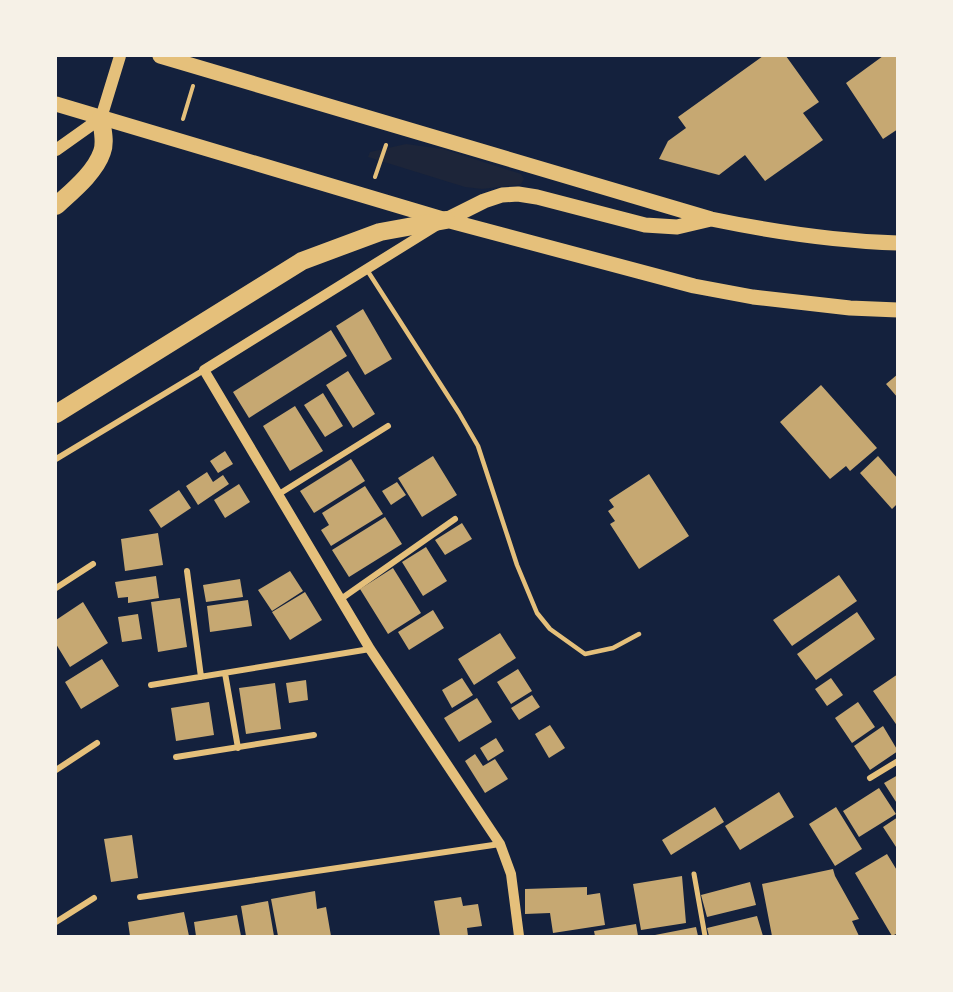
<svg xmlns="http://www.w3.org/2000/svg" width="953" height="992" font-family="'Open Sans',sans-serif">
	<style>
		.green { fill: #1d2539 }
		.building { fill: #c6a872 }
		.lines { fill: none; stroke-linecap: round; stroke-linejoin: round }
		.path { stroke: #e5c07b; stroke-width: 4 }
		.service { stroke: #e5c07b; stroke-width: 4.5 }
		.pedestrian { stroke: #e5c07b; stroke-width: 5 }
		.minor { stroke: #e5c07b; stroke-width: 6 }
		.tertiary { stroke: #e5c07b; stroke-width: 10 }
		.secondary { stroke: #e5c07b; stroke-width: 12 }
		.primary { stroke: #e5c07b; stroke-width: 15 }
		.motorway { stroke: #e5c07b; stroke-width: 18 }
	</style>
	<rect width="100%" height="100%" fill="#14213d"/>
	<path class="green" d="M406,144l37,5 78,25 3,5 -3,5 -4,1 -35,4 -17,-2 -97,-30 2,-5z"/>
	<path class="building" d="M763,56h23l33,46 -16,11 20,27 -58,41 -20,-26 -26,20 -60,-16 9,-18 18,-13 -8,-11z
		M883,56h15v73l-15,10 -37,-56z
		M363,309l29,50 -27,16 -29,-49z
		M331,330l16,26 -98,62 -16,-26z
		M348,371l27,43 -22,14 -27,-43z
		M898,374v24l-12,-14z
		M821,385l56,63 -27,23 -4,-5 -16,13 -50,-57z
		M323,393l20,33 -18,11 -21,-32z
		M295,406l28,45 -33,20 -27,-45z
		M225,451l8,13 -15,9 -8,-12z
		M433,456l24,39 -35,22 -24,-39z
		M878,456l20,23v24l-6,6 -32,-36z
		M351,459l14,22 -51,32 -14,-22z
		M207,472l6,10 10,-7 6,9 -31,21 -12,-19z
		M649,474l40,62 -50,33 -29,-45 5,-3 -7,-10 6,-4 -5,-7z
		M397,482l9,13 -15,10 -9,-14z
		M239,484l11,18 -25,16 -11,-18z
		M365,486l18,28 -52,32 -10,-16 8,-5 -7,-12z
		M179,490l12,18 -30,20 -12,-18z
		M385,517l17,27 -53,33 -17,-27z
		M462,523l10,16 -27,16 -10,-15z
		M158,533l5,32 -38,6 -4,-32z
		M426,547l21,34 -24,15 -21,-34z
		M393,568l28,45 -33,21 -28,-45z
		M290,571l13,20 -31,20 -14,-21z
		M839,575l18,26 -65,45 -19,-26z
		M156,576l3,22 -31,5v-6l-10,1 -3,-16z
		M240,579l3,18 -37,5 -3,-17z
		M305,592l17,28 -32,20 -18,-28z
		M180,598l7,49 -29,5 -7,-50z
		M248,600l4,26 -42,6 -3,-26z
		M83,602l25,41 -38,24 -14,-23v-24z
		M433,610l11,18 -35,22 -11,-18z
		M857,612l18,27 -59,41 -19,-26z
		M138,614l4,25 -20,3 -4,-25z
		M500,633l16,25 -42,27 -16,-26z
		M102,659l17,27 -38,23 -16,-27z
		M518,669l14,22 -21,13 -14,-22z
		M898,674v53l-25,-36z
		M462,678l11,17 -21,13 -10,-18z
		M831,678l12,17 -16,11 -12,-17z
		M306,680l2,20 -19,3 -3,-20z
		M275,683l6,46 -35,5 -7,-46z
		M532,695l8,12 -21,13 -8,-12z
		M477,698l15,24 -33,20 -15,-24z
		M209,702l5,33 -38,6 -5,-33z
		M858,702l17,25 -23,16 -17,-25z
		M550,725l15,23 -16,10 -14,-24z
		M883,726l15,25 -28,19 -16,-24z
		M496,738l8,13 -16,10 -8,-13z
		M475,754l8,12 12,-7 13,20 -23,14 -20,-32z
		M898,775v30l-14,-22z
		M879,788l17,26 -37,23 -16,-26z
		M779,792l15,25 -54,33 -15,-24z
		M715,807l9,15 -53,33 -9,-15z
		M836,807l26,42 -27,17 -26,-42z
		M898,817v33l-15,-23z
		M132,835l6,43 -27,4 -7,-43z
		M887,854l11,18v61l-6,3 -37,-63z
		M833,869l2,7 24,43 -7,2 7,15h-87l-10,-52z
		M682,876l4,47 -45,7 -8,-46z
		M750,882l6,23 -49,12 -6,-22z
		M587,887v8l13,-2 5,32 -52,8 -3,-20 -25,1v-25z
		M315,891l2,18 9,-2 5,29h-53l-7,-37z
		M461,897l2,9 15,-2 4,22 -15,2 1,8h-28l-6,-35z
		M268,901l6,35h-28l-5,-30z
		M184,912l5,24h-59l-2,-14z
		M237,915l4,21h-45l-2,-14z
		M757,916l6,20h-54l-2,-8z
		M636,924l2,12h-43l-1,-5z
		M696,927l2,9h-43v-1z"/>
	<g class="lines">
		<path class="path" d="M183,119l10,-33
			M375,177l11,-32"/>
		<path class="service" d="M367,270l92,143 19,33 39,119 20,48 13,16 35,25 28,-6 26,-14"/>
		<path class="pedestrian" d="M694,874l11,62"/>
		<path class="minor" d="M56,459l148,-89
			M279,494l109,-68
			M187,571l14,106
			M56,588l37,-24
			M341,599l114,-80
			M225,673l13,75
			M151,685l219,-36
			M176,757l138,-22
			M56,770l41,-27
			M870,778l28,-17
			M140,897l360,-53
			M56,922l38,-24"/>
		<path class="tertiary" d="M436,226l-232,144 166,279 130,195 11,30 8,62"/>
		<path class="secondary" d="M56,150l45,-32 19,-62"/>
		<path class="primary" d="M160,56l551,163c63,13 123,22 187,24
			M56,104l390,116 248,66 59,11 97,11 48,2
			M446,220l38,-19 18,-6 16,-1 19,3 108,28 32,2 34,-8"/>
		<path class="motorway" d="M56,206c15,-14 39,-33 46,-54 4,-10 0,-24 -1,-34
			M56,414l246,-153 78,-29 66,-12"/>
	</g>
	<rect width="953" height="992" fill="none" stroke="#f6f1e7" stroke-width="114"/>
</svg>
